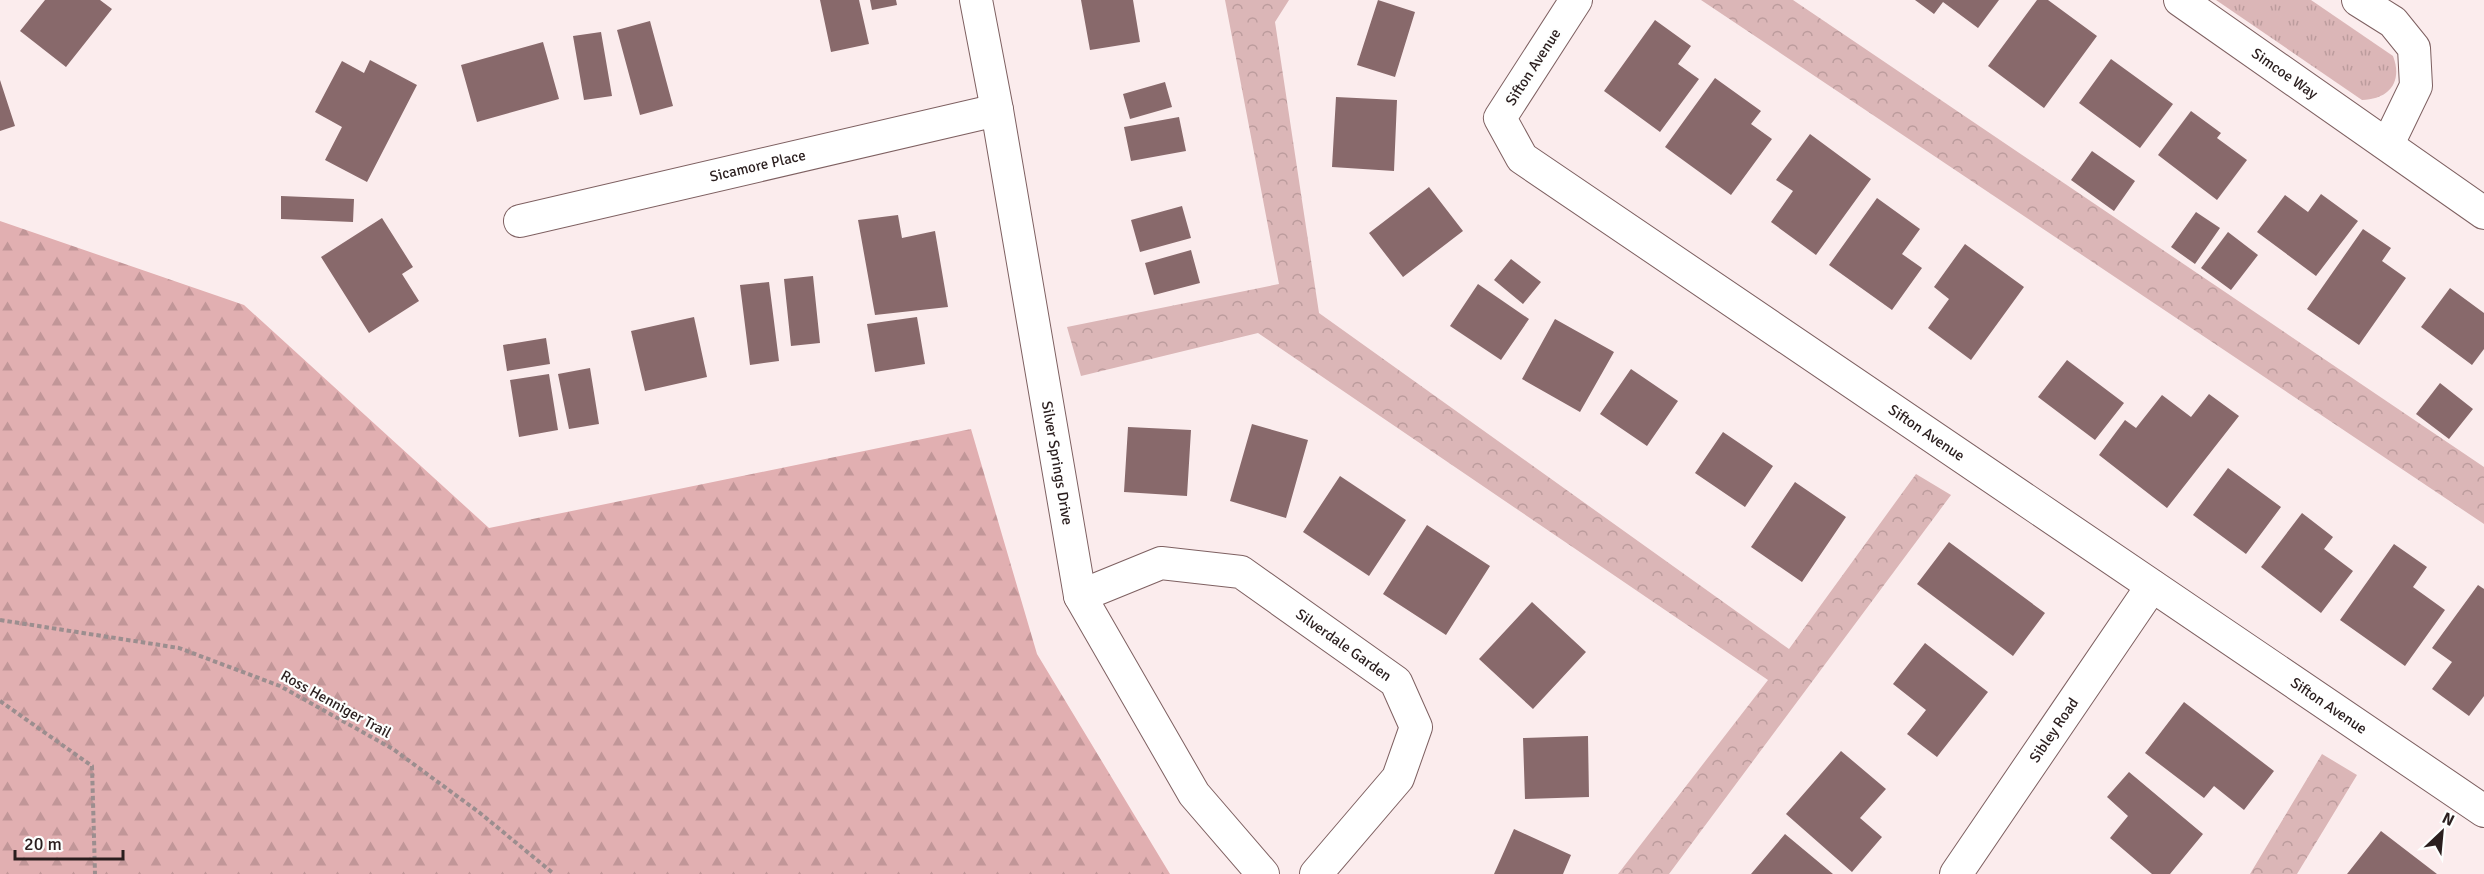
<svg xmlns="http://www.w3.org/2000/svg" width="2484" height="874" font-family="Signika,sans-serif">
	<style>
		.grass { fill: url(#grass-tufts) }
		.forest { fill: url(#forest-firs) }
		.park { fill: url(#park-crowns) }
		.building { fill: #88696b }
		.lines { fill: none; stroke-linecap: round; stroke-linejoin: round }
		.street-casing { stroke: #7e6061; stroke-width: 34 }
		.path { stroke: #9c8e8f; stroke-width: 4; stroke-dasharray: 4.5 3; stroke-linecap: butt }
		.street { stroke: #fff; stroke-width: 32 }
		.labels { text-anchor: middle; dominant-baseline: central; stroke-width: 4.5; stroke-linejoin: round; paint-order: stroke }
		.street-label { font-size: 15px; fill: #2a1e1e; stroke: #fdfefd }
	</style>
	<defs>
		<pattern id="grass-tufts" width="24" height="20" patternUnits="userSpaceOnUse" patternTransform="scale(1.5)"><rect width="24" height="20" fill="#dbb6b7"/><path d="M3 7l-1-3M5 7V3M7 7l1-3M15 17l-1-3M17 17v-4M19 17l1-3" fill="none" stroke="#bc9c9d"/></pattern>
		<pattern id="forest-firs" width="22" height="20" patternUnits="userSpaceOnUse" patternTransform="scale(1.5)"><rect width="22" height="20" fill="#e1afb1"/><path d="M5 1l3.5 6h-7zM16 11l3.5 6h-7z" fill="#c19698"/></pattern>
		<pattern id="park-crowns" width="20" height="18" patternUnits="userSpaceOnUse" patternTransform="scale(1.5)"><rect width="20" height="18" fill="#dbb6b7"/><path d="M2 6a3 3 0 1 1 6 0M12 15a3 3 0 1 1 6 0" fill="none" stroke="#bc9c9d"/></pattern>
	</defs>
	<rect width="100%" height="100%" fill="#fbeced"/>
	<path class="grass" d="M2216,0h95l82,56c10,26 -4,43 -31,44z"/>
	<path class="forest" d="M0,221l244,84 245,223 482,-99 66,225 133,220h-1170z"/>
	<path class="park" d="M1225,0h64l-14,22 44,291 470,336 127,-175 35,21 -282,379h-51l150,-194 -510,-347 -177,43 -14,-49 212,-43z
		M1701,0h92l691,467v57z
		M2322,754l35,21 -60,99h-47z"/>
	<path class="building" d="M45,0h55l12,9 -46,58 -46,-36z
		M820,0h39l10,44 -38,8z
		M870,0h26l1,5 -25,5z
		M1081,0h52l7,42 -50,8z
		M1378,0l37,12 -20,65 -38,-12z
		M1915,0h84l-21,28 -35,-26 -9,12z
		M2037,0h11l49,36 -53,72 -56,-42z
		M1655,20l36,26 -13,18 21,15 -39,53 -56,-41z
		M650,21l23,85 -33,9 -23,-85z
		M601,32l11,64 -28,4 -11,-64z
		M543,42l16,57 -82,23 -16,-57z
		M2111,59l62,45 -33,44 -61,-45z
		M370,60l47,25 -50,97 -42,-22 17,-33 -27,-15 27,-51 22,12z
		M1715,78l46,33 -10,13 21,15 -41,56 -66,-48z
		M0,80l15,46 -15,5z
		M1165,82l7,25 -42,12 -7,-25z
		M1336,97l61,3 -3,71 -62,-4z
		M2191,111l30,22 -4,5 30,22 -30,40 -59,-45z
		M1179,117l7,34 -55,10 -7,-34z
		M1810,134l61,45 -55,76 -45,-33 22,-31 -17,-11z
		M2092,151l43,30 -21,30 -43,-31z
		M1429,187l34,44 -60,46 -34,-44z
		M2321,194l37,27 -42,55 -59,-44 28,-37 23,17z
		M281,196l73,3 -1,23 -72,-3z
		M1877,198l43,31 -18,25 20,14 -30,42 -63,-45z
		M1182,206l9,32 -51,14 -9,-32z
		M2196,212l24,16 -25,36 -24,-17z
		M898,215l4,23 33,-7 13,76 -73,8 -17,-95z
		M382,218l31,49 -11,7 17,27 -50,32 -48,-76z
		M2363,229l28,19 -9,13 24,17 -47,67 -52,-36z
		M2228,232l30,23 -27,35 -30,-22z
		M1965,244l59,43 -53,73 -43,-32 21,-29 -15,-12z
		M1191,250l9,33 -46,12 -9,-32z
		M1511,259l30,23 -18,22 -29,-24z
		M813,276l7,67 -29,3 -7,-67z
		M769,282l10,79 -29,4 -10,-80z
		M1478,284l51,35 -28,41 -51,-34z
		M2450,288l34,25v36l-12,16 -51,-38z
		M694,317l13,60 -62,14 -14,-60z
		M917,317l8,47 -50,8 -8,-48z
		M1555,319l59,33 -34,60 -58,-33z
		M546,338l4,26 -43,7 -4,-26z
		M2067,360l57,43 -29,37 -57,-43z
		M590,368l9,56 -30,5 -11,-55z
		M1631,369l47,32 -31,45 -47,-32z
		M549,374l9,56 -39,7 -9,-57z
		M2440,383l33,26 -24,30 -33,-25z
		M2209,394l30,22 -72,92 -68,-53 26,-35 11,8 26,-33 29,22z
		M1252,424l56,16 -22,78 -56,-17z
		M1128,427l63,3 -4,66 -63,-4z
		M1723,432l50,34 -28,41 -50,-34z
		M2228,468l53,39 -35,47 -53,-39z
		M1340,476l66,44 -37,56 -66,-44z
		M1795,482l51,35 -44,65 -51,-35z
		M2302,513l31,24 -9,12 29,22 -32,42 -60,-46z
		M1427,525l63,41 -44,69 -63,-41z
		M1949,542l96,71 -32,43 -96,-72z
		M2394,544l33,23 -14,20 32,23 -40,56 -65,-46z
		M2478,585l6,4v107l-15,20 -37,-27 20,-27 -20,-14z
		M1532,602l54,50 -53,57 -54,-50z
		M1925,643l63,49 -51,65 -30,-23 19,-24 -33,-26z
		M2184,702l90,69 -30,39 -30,-24 -10,12 -59,-45z
		M1588,736l1,61 -64,2 -2,-61z
		M1841,751l45,38 -26,29 22,19 -30,35 -66,-58z
		M2129,772l74,62 -33,40h-18l-42,-36 18,-22 -21,-19z
		M1514,829l57,26 -8,19h-69z
		M2381,831l56,43h-90z
		M1785,834l48,40h-82z"/>
	<g class="lines">
		<g class="street-casing">
			<g id="street">
				<path id="s1" d="M976,0l21,110 83,486 114,198 69,80"/>
				<path id="s2" d="M1576,0l-76,118 22,40 962,653"/>
				<path id="s3" d="M2180,0l304,213"/>
				<path d="M2358,0l35,22 21,26 2,38 -28,58"/>
				<path id="s4" d="M520,221l477,-111"/>
				<path id="s5" d="M1080,596l81,-33 80,9 155,110 20,45 -18,51 -82,96"/>
				<path id="s6" d="M1956,874l196,-288"/>
			</g>
		</g>
		<path class="path" d="M0,620l179,28 101,38 113,63 87,64 74,61
			M0,701l92,65 3,108"/>
		<use href="#street" class="street"/>
	</g>
	<g class="labels">
		<g class="street-label">
			<text transform="translate(1533 67) rotate(-57)">Sifton Avenue</text>
			<text stroke="none"><textPath href="#s3" startOffset="128">Simcoe Way</textPath></text>
			<text stroke="none"><textPath href="#s4" startOffset="244">Sicamore Place</textPath></text>
			<text stroke="none"><textPath href="#s2" startOffset="675">Sifton Avenue</textPath></text>
			<text stroke="none"><textPath href="#s1" startOffset="470">Silver Springs Drive</textPath></text>
			<text stroke="none"><textPath href="#s5" startOffset="294">Silverdale Garden</textPath></text>
			<text transform="translate(336 704) rotate(29)">Ross Henniger Trail</text>
			<text stroke="none"><textPath href="#s2" startOffset="1161">Sifton Avenue</textPath></text>
			<text stroke="none"><textPath href="#s6" startOffset="174">Sibley Road</textPath></text>
		</g>
	</g>
	<g transform="translate(2442 832) rotate(26)" stroke="#fdfefd" stroke-width="4.5" paint-order="stroke">
	<path d="M0-4.5L10 22L0 15L-10 22Z" fill="#2a1e1e"/>
	<text y="-9" font-size="16" font-weight="bold" text-anchor="middle" fill="#2a1e1e">N</text>
	</g>
	<path d="M15 850v9h108v-9" fill="none" stroke="#2a1e1e" stroke-width="3"/>
	<text x="24" y="850" font-size="18" fill="#2a1e1e" stroke="#fdfefd" stroke-width="4.5" paint-order="stroke">20 m</text>
</svg>
